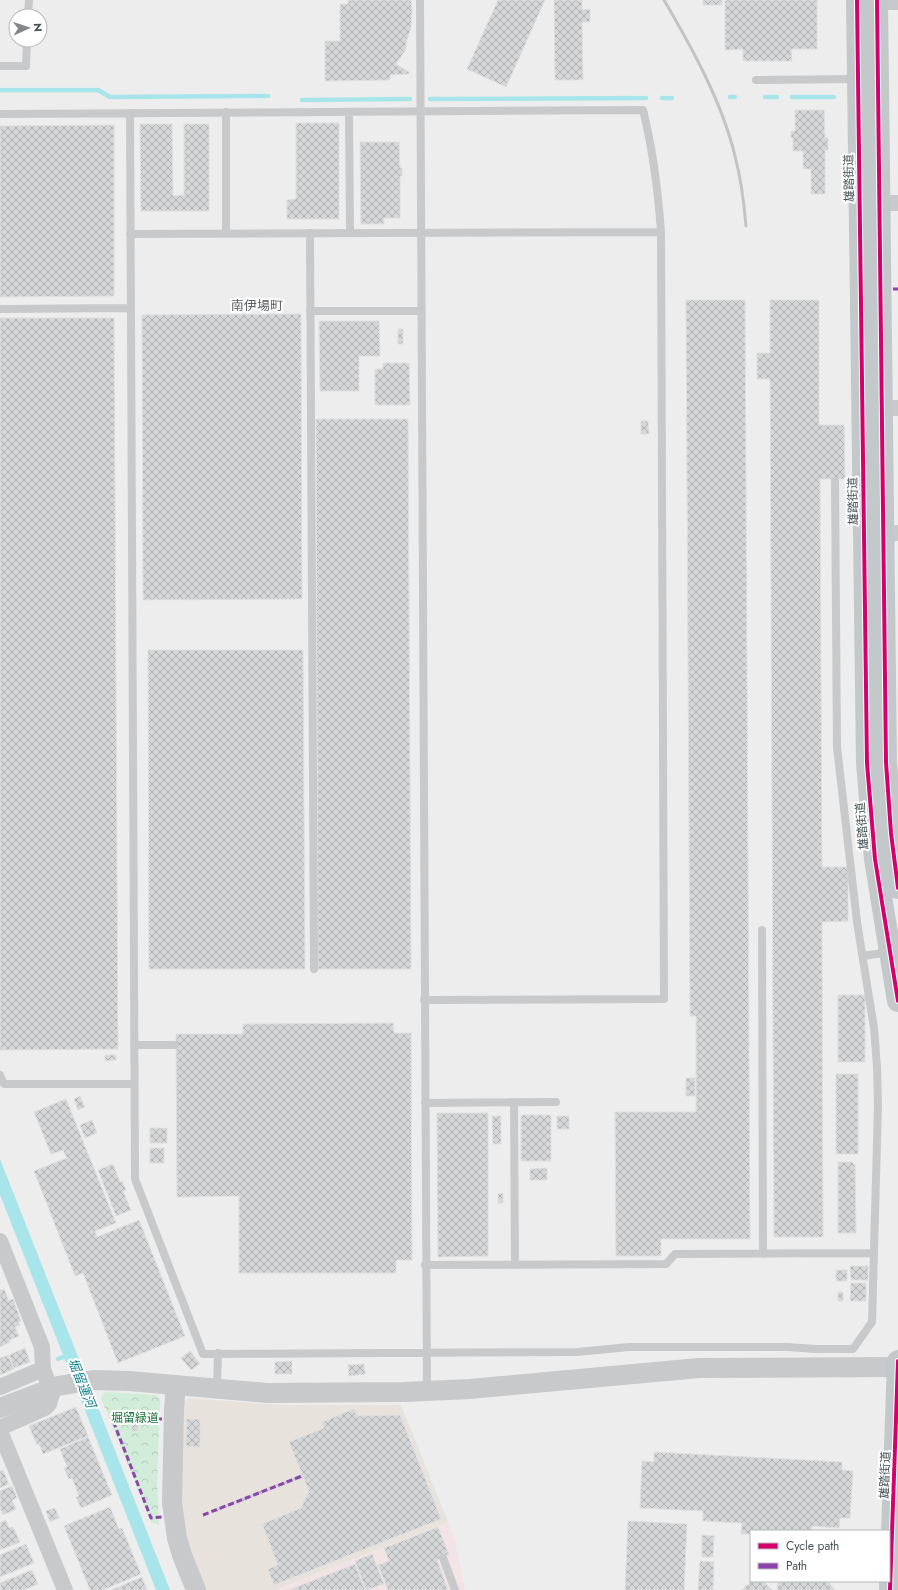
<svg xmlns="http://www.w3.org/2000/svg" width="898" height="1590" font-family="Jost,'Noto Sans JP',sans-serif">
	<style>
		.commercial { fill: #e7e2dc }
		.medical { fill: #f4e3e4 }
		.park { fill: url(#park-crowns) }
		.water { fill: #a7e5ea }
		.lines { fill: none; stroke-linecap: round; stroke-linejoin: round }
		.stream { stroke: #a7e5ea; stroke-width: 4.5 }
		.building { fill: url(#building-cross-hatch); stroke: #dfdfe0 }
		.service { stroke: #c7c9cb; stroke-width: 8 }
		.minor { stroke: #c7c9cb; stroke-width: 16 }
		.tertiary { stroke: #c7c9cb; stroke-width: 20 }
		.primary { stroke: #c3c8ca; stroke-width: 22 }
		.rail { stroke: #c2c3c5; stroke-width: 3 }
		.quiet { stroke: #8e44ad; stroke-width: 3; stroke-dasharray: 6 3; stroke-linecap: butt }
		.cycleway-casing { stroke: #fff; stroke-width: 6 }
		.cycleway { stroke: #d6006c; stroke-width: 4 }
		.labels { text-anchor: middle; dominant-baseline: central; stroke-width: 4; stroke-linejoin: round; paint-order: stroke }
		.street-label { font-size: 12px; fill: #455258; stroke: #fff }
		.park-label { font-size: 12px; fill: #19763b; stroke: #fff }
		.neighbourhood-label { font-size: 13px; fill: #595d60; stroke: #fff }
		.water-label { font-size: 13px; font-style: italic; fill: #11808a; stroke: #fff }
	</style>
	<defs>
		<pattern id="park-crowns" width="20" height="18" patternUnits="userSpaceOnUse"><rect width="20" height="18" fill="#d1ecd8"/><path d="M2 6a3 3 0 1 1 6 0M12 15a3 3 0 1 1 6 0" fill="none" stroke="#b5ccbc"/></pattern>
		<pattern id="building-cross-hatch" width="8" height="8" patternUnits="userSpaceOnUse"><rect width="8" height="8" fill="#d5d6d7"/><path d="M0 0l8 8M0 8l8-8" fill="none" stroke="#afb0b1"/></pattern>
	</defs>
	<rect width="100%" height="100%" fill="#eeeded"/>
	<path class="commercial" d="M189,1398l92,7h120l47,117 -172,68h-71l-16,-37 -7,-34v-115z"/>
	<path class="medical" d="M448,1522l7,19 10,49h-189z"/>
	<path class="park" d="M105,1392l51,3 4,4 -3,86 2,40 -8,-3 -50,-124 1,-3z"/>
	<path class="water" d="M0,1159l170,431h-14l-156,-395z"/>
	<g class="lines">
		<path class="stream" d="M0,90h98l12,7 158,-1
			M730,97h5
			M765,97h12
			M792,97h42
			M662,98h10
			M430,99l216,-1
			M302,100l108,-1
			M58,1359l10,-4"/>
	</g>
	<path class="building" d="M348,0h63l1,9 -1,18 -5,16v6l-10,15 13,8v2l-19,1v5l-65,1v-40h15v-37h8z
		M498,0h47l-39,87 -39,-18z
		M554,0h28v10l8,-1v13h-8l1,58h-28z
		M703,0h19v5h-19z
		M725,0h92v49h-26l1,12h-49v-12l-18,1z
		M795,110h29l1,28h3v12h-3v44h-14v-25h-8v-18h-10v-13h-2v-7h4z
		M296,123h43v96h-52v-19l9,-1z
		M140,124h32l1,72 11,-1v-71h25v87h-68z
		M114,125v171l-114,1v-171z
		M360,142h39l1,26h2v8h-2v42h-16v6h-23z
		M686,300h59l5,939h-89v17h-45l-1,-144h81v-96h-6z
		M770,300h49v125h25l1,54h-25l2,388h26v54l-26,1 1,315h-49l-4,-858h-13v-26h13z
		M301,314l1,285 -159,1 -1,-285z
		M0,318h114l4,731 -118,1z
		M319,321h60l1,35h-21v35h-39z
		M398,329h5v15h-5z
		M383,363h26l1,42h-35v-36h8z
		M316,419h92l3,550h-93z
		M641,421h7l1,13h-8z
		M148,650h155l2,319h-156z
		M838,995h27v67h-27z
		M393,1023l1,10h17l1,227h-16v13h-157v-77l-62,1 -1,-163h67v-10z
		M105,1055h11v5l-11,1z
		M836,1074h22v80h-22z
		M686,1078h9v18h-9z
		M80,1096l5,11 -7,3 -4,-11z
		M66,1099l50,124 -21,8 2,6 42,-17 46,116 -67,27 -35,-90 -8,3 -41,-105 33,-13 -4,-8 -12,4 -17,-42z
		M437,1113h51v143l-50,1z
		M521,1115h30v46h-30z
		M492,1116h9v28h-8z
		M557,1116h12v13h-12z
		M92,1120l5,13 -12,5 -5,-13z
		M150,1128h17v15h-17z
		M150,1148h14v15h-14z
		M838,1162h15v2h2l1,69h-18z
		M113,1164l7,18 2,-1 4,9 -3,1 8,19 -15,6 -18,-46z
		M547,1168v12h-17v-11z
		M503,1193v10h-5v-9z
		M850,1266h18v14h-17z
		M836,1270h11v11h-11z
		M851,1283h15v18h-16z
		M0,1289l1,2 3,-2 5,12 4,-2 8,22 -3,1 2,3 -5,2 4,9 -10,4 1,2 -10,5z
		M838,1292h5v9h-5z
		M25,1348l5,14 -16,6 -5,-13z
		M190,1351l10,13 -9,6 -10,-12z
		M8,1355l6,14 -14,6v-18l1,1z
		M292,1361v13h-17v-12z
		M364,1364l1,10 -16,2 -1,-11z
		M76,1407l12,29 -45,18 -4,-10 -2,1 -8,-19z
		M354,1409l3,7 43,-1 41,104 -167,66 -6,-16 10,-4 -16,-41 39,-16 8,-17 -20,-49 35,-14 -2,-6z
		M187,1419h13v28l-14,-1z
		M132,1424h6v7h-6z
		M88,1437l24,58 -31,13 -5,-11 3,-1 -7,-18 -3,1 -5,-11 3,-1 -7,-18z
		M654,1452l188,10v8l11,1 -3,47h-10l-1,10 -27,-2v5h-61v3h-10l1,-11 -39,-2v-10l-63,-3 2,-47 12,1z
		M3,1470l6,14 -9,4v-17z
		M302,1474l1,4 -87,34 -2,-3z
		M12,1486l5,12 -5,2 4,9 -13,6 -3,-7v-17z
		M110,1507l9,22 3,-1 19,46 -38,16h-13l-26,-64z
		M55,1508l4,10 -9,4 -4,-11z
		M6,1520l3,8 4,-1 7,15 -20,8v-27z
		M628,1521l59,3 -3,66h-59z
		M438,1527l11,28 -12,5 11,30h-60l-10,-25 11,-4 -5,-13z
		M702,1535l12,1 -1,21h-11z
		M26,1544l8,19 -34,14v-22z
		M372,1554l12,30 -18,6 -11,-29z
		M700,1561l14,1 -1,28h-15z
		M355,1564l10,26h-76z
		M32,1570l6,14 -14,6h-23l-1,-7z
		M142,1577l5,13h-36z
		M751,1581h16l-2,2 7,7h-30z
		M778,1581h49l8,9h-58z"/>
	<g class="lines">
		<path class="service" d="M420,0l7,1391
			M28,16l1,-16
			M0,66h26l1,-26
			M756,80l101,-1
			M226,112v121
			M349,112l1,121
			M130,113l5,1066 68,175 374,-2 52,-5h159l27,2h38l19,-27 6,-216 -1,-40 -3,-38 -17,-106 -20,-175 -2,-266
			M0,114l643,-4c10,40 15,80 18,122l3,767 -240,1
			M310,233l4,736
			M130,234l531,-2
			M0,309l131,-1
			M310,311h111
			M762,930l1,324
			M863,956l26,-4
			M134,1045h41
			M0,1075l4,9h130
			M514,1102l1,163
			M425,1103l131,-1
			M425,1265l241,-1 9,-10 199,-1
			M217,1388l1,-35
			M443,1558l12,32"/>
		<path class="minor" d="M877,2h21
			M879,203h19
			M882,408h16
			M883,534l15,-1
			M0,1241l42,106 1,22 9,25 -3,10 -4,4 -45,20
			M0,1387l43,-18
			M0,1431l65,159"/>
		<path class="tertiary" d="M176,1385l-2,24 -2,94 5,35 5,17 14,35
			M0,1408l58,-22 35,-6 36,1 139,12 136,-1 66,-3 229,-21 199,-1"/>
		<path class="primary" d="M857,0l10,763 8,96 23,142
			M877,0l9,762 5,71 7,55
			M890,1590l8,-229"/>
		<path class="rail" d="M664,0c28,48 58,102 71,156 6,23 9,46 11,70"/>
		<path class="quiet" d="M893,289h5
			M162,1419l-50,-1 39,100 12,-1
			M203,1515l99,-39"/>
		<g class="cycleway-casing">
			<path id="cycleway" d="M857,0l10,763 8,96 23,142
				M877,0l9,762 5,71 7,55
				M890,1590l8,-229"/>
		</g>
		<use href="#cycleway" class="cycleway"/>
	</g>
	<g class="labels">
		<g class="street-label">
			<text transform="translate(849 178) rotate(-91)">雄踏街道</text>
			<text transform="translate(853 501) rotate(-91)">雄踏街道</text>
			<text transform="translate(862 826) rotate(-95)">雄踏街道</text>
			<text transform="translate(885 1475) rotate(-88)">雄踏街道</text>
		</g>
		<g class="park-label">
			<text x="135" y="1418">堀留緑道</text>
		</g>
		<g class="neighbourhood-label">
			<text x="257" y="305">南伊場町</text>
		</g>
		<g class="water-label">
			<text transform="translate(82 1383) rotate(68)">堀留運河</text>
		</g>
	</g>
	<rect x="750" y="1530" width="140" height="52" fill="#ffffff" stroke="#b5babc"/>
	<rect x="758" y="1543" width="20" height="6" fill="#d6006c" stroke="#b5babc"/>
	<text x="786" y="1550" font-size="12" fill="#455258">Cycle path</text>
	<rect x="758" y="1563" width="20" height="6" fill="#8e44ad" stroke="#b5babc"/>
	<text x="786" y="1570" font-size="12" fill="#455258">Path</text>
	<g transform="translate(28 28) rotate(87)"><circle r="19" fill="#ffffff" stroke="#b5babc"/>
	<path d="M0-3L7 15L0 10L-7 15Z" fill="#80888c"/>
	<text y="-6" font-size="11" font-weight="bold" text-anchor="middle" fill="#455258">N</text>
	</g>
</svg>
